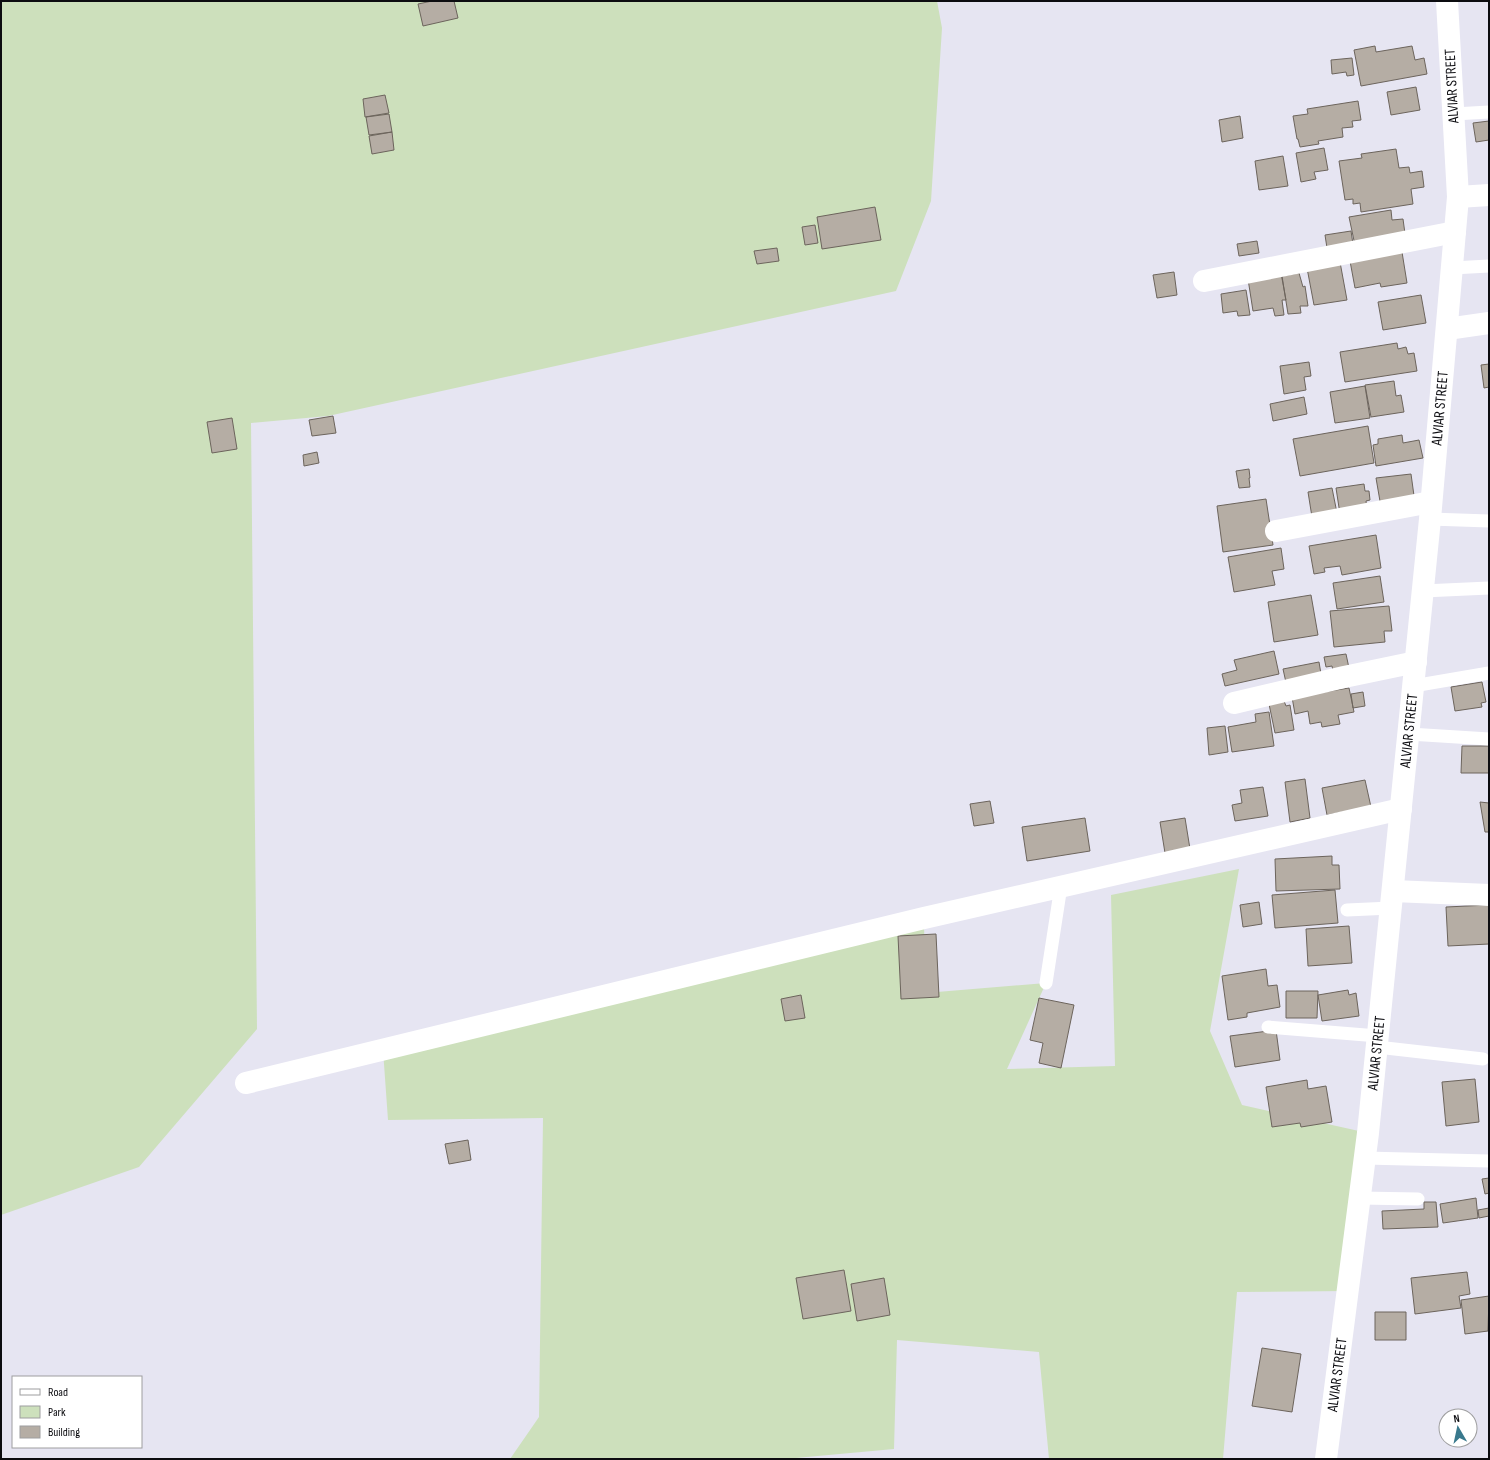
<svg xmlns="http://www.w3.org/2000/svg" width="1490" height="1460" font-family="'Sofia Sans Condensed',sans-serif">
	<style>
		.green { fill: #cde0bc }
		.building { fill: #b5ada4; stroke: #6c645c }
		.lines { fill: none; stroke-linecap: round; stroke-linejoin: round }
		.service { stroke: #fff; stroke-width: 13 }
		.minor { stroke: #fff; stroke-width: 22 }
		.tertiary { stroke: #fff; stroke-width: 22 }
		.labels { text-anchor: middle; dominant-baseline: central; stroke-width: 4; stroke-linejoin: round; paint-order: stroke }
		.street-label { font-size: 15px; fill: #0c0c10; stroke: #fff }
	</style>
	<rect width="100%" height="100%" fill="#e6e5f2"/>
	<path class="green" d="M1,1h936l5,27 -11,173 -35,90 -568,125 -77,7 6,606 -118,138 -138,48z
		M1239,869l-29,162 32,74 126,28 -20,158 -111,1 -14,167h-174l-10,-107 -142,-12 -3,109 -109,10h-275l29,-42 4,-299 -155,2 -5,-70 541,-132 1,75 121,-10 -39,86 108,-3 -4,-171z"/>
	<path class="building" d="M432,1h22l4,17 -35,8 -5,-22z
		M1375,46l1,6 36,-6 3,14 9,-2 3,16 -66,12 -7,-36z
		M1352,58l2,17 -7,1 -1,-4 -14,2 -1,-14z
		M1416,87l4,23 -29,5 -4,-23z
		M385,95l4,18 -24,4 -2,-18z
		M1358,101l3,19 -9,1 1,6 -11,1 1,9 -25,4 1,3 -19,3 -2,-8h-1l-4,-23 15,-2 -1,-5z
		M389,114l3,18 -23,3 -3,-18z
		M1240,116l3,22 -21,4 -3,-22z
		M1489,121v19l-13,2 -3,-19z
		M392,132l2,18 -22,4 -3,-18z
		M1324,148l4,22 -14,2 2,7 -15,3 -5,-29z
		M1396,149l3,19 10,-1 1,6 12,-2 2,16 -13,2 2,15 -52,8 -1,-9 -7,1v-5l-8,1 -6,-39 23,-3 -1,-4z
		M1283,156l5,30 -29,4 -4,-29z
		M875,207l6,33 -59,9 -5,-32z
		M1391,210l1,10 11,-1 3,22 -50,9 -7,-33z
		M815,225l3,18 -13,2 -3,-18z
		M1351,231l2,13 -26,4 -2,-13z
		M1257,241l2,12 -20,3 -2,-12z
		M777,248l2,13 -22,3 -3,-13z
		M1402,252l5,31 -26,4 -1,-4 -25,5 -5,-27z
		M1340,262l7,38 -33,5 -7,-37z
		M1174,272l3,23 -20,3 -4,-23z
		M1281,273l5,27h-4l2,15 -9,1 -2,-8 -20,3 -5,-32z
		M1299,273l4,14 2,-1 3,20h-8l1,7 -13,1 -6,-38z
		M1246,290l4,25 -12,1 -1,-5 -14,2 -2,-19z
		M1421,295l5,28 -43,7 -5,-28z
		M1397,343l1,6 8,-2 2,7 6,-1 3,18 -72,11 -5,-30z
		M1309,362l2,14 -7,1 2,13 -22,4 -4,-28z
		M1489,364v23l-5,1 -3,-23z
		M1394,381l2,15 5,-1 3,17 -33,5 -6,-32z
		M1365,386l5,32 -35,5 -5,-31z
		M1304,397l3,17 -34,7 -3,-17z
		M333,416l3,17 -24,3 -3,-16z
		M232,418l5,31 -25,4 -5,-31z
		M1368,426l6,37 -74,13 -7,-37z
		M1402,435l1,8 16,-3 4,18 -47,8 -3,-21 5,-1v-5z
		M317,452l2,11 -15,3 -1,-11z
		M1249,469l1,9h-1l1,9 -11,1 -3,-17z
		M1411,474l4,29 -34,4 -5,-29z
		M1364,484l1,7h4l1,9 -4,1 1,9 -27,4 -4,-26z
		M1332,488l5,25 -25,4 -4,-25z
		M1266,499l7,46 -50,7 -6,-46z
		M1376,535l5,33 -39,7 -2,-9 -16,2 1,4 -11,2 -5,-28z
		M1281,548l3,21 -12,2 3,14 -41,7 -6,-35z
		M1380,576l4,26 -47,7 -4,-26z
		M1311,595l7,40 -44,7 -6,-40z
		M1389,606l3,25h-8l1,11 -51,5 -4,-36z
		M1274,651l5,23 -54,12 -3,-12 15,-4 -3,-10z
		M1346,654l3,14 -16,3 -1,-5 -6,1 -2,-10z
		M1319,662l3,18 -35,7 -4,-18z
		M1482,682l4,20 -5,1 1,4 -27,4 -4,-24z
		M1349,688l5,24 -16,3 2,9 -18,3 -1,-5 -11,2 -2,-13 -13,3 -3,-17z
		M1363,692l2,14 -12,2 -2,-14z
		M1284,701l2,5 4,-1 4,25 -19,3 -6,-29z
		M1269,712l5,34 -42,6 -4,-25 28,-5 -1,-8z
		M1225,726l3,26 -19,3 -2,-27z
		M1462,746h27v27h-28z
		M1305,779l5,39 -20,4 -5,-40z
		M1365,780l6,27 -44,8 -5,-27z
		M1263,787l5,29 -33,5 -3,-16 10,-2 -2,-13z
		M990,801l4,22 -20,3 -4,-22z
		M1480,802l9,1v29h-4z
		M1085,818l5,33 -63,10 -5,-34z
		M1185,818l5,31 -25,4 -5,-31z
		M1332,856v9h7l1,24 -64,2 -1,-32z
		M1335,890l3,33 -63,5 -3,-33z
		M1259,902l3,22 -19,3 -3,-22z
		M1489,905v39l-41,2 -2,-39z
		M1349,926l3,37 -44,3 -2,-37z
		M936,934l3,63 -38,2 -3,-63z
		M1266,969l2,17 9,-1 3,22 -33,6v4l-19,3 -6,-44z
		M1348,990l1,5 7,-2 3,23 -37,5 -4,-26z
		M1286,991h32l-1,27h-31z
		M801,995l4,23 -20,3 -4,-22z
		M1039,998l35,7 -13,63 -22,-5 4,-20 -13,-3z
		M1276,1030l4,30 -45,7 -5,-31z
		M1475,1079l4,43 -33,4 -4,-44z
		M1307,1080l1,9 18,-3 6,36 -31,5 -1,-4 -28,4 -6,-40z
		M468,1140l3,20 -22,4 -4,-20z
		M1489,1178v15l-4,1 -3,-15z
		M1476,1198l2,20 -35,5 -3,-19z
		M1424,1202h12l2,25 -55,2 -1,-18 42,-2z
		M1489,1208v8l-10,2 -1,-8z
		M844,1270l7,41 -48,8 -7,-41z
		M1467,1272l3,22 -11,2 2,12 -46,6 -4,-36z
		M884,1278l6,37 -33,6 -6,-37z
		M1489,1296l-1,35 -23,3 -4,-34z
		M1375,1312h31v28h-31z
		M1262,1348l39,6 -9,58 -40,-6z"/>
	<g class="lines">
		<path class="service" d="M1454,114l35,-2
			M1452,268l37,-2
			M1430,519l59,2
			M1423,591l66,-3
			M1413,686l76,-13
			M1409,734l80,5
			M1347,910l44,-2
			M1046,983l15,-97
			M1268,1027l110,9
			M1377,1047l106,12
			M1365,1158l124,3
			M1360,1198l58,1"/>
		<path class="minor" d="M1458,197l31,-2
			M1204,281l251,-49
			M1447,329l42,-6
			M1276,531l155,-29
			M1234,703l110,-26 72,-15
			M1393,891l96,4
			M246,1083l678,-165 477,-109"/>
		<path class="tertiary" id="s1" d="M1326,1459l42,-326 62,-614 28,-322 -11,-196"/>
	</g>
	<g class="labels">
		<g class="street-label">
			<text transform="translate(1452 86) rotate(-93)">ALVIAR STREET</text>
			<text stroke="none"><textPath href="#s1" startOffset="1057">ALVIAR STREET</textPath></text>
			<text stroke="none"><textPath href="#s1" startOffset="733">ALVIAR STREET</textPath></text>
			<text stroke="none"><textPath href="#s1" startOffset="409">ALVIAR STREET</textPath></text>
			<text stroke="none"><textPath href="#s1" startOffset="85">ALVIAR STREET</textPath></text>
		</g>
	</g>
	<rect width="1490" height="1460" fill="none" stroke="#0c0c10" stroke-width="4"/>
	<rect x="12" y="1376" width="130" height="72" fill="#ffffff" stroke="#9e9e9f"/>
	<rect x="20" y="1389" width="20" height="6" fill="#ffffff" stroke="#9e9e9f"/>
	<text x="48" y="1396" font-size="12" fill="#0c0c10">Road</text>
	<rect x="20" y="1406" width="20" height="12" fill="#cde0bc" stroke="#9e9e9f"/>
	<text x="48" y="1416" font-size="12" fill="#0c0c10">Park</text>
	<rect x="20" y="1426" width="20" height="12" fill="#b5ada4" stroke="#9e9e9f"/>
	<text x="48" y="1436" font-size="12" fill="#0c0c10">Building</text>
	<g transform="translate(1458 1428) rotate(351)"><circle r="19" fill="#ffffff" stroke="#9e9e9f"/>
	<path d="M0-3L7 15L0 10L-7 15Z" fill="#39798d"/>
	<text y="-6" font-size="11" font-weight="bold" text-anchor="middle" fill="#0c0c10">N</text>
	</g>
</svg>
